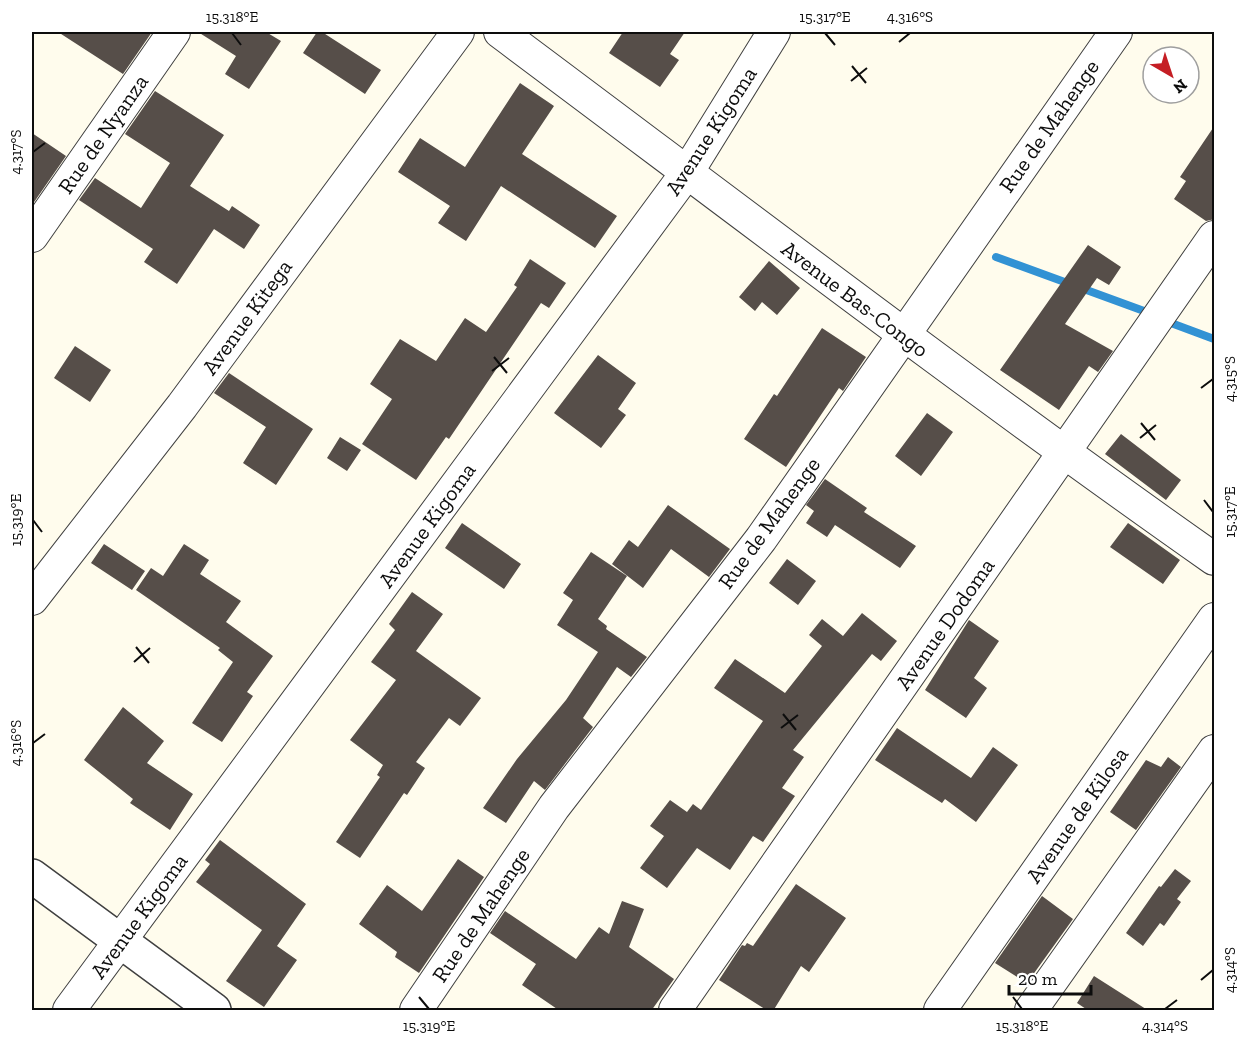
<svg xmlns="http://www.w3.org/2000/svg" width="1246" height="1042" font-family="'Zilla Slab',serif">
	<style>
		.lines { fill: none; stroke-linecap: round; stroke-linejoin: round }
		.stream { stroke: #3292d4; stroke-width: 8 }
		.building { fill: #564e49 }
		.minor-casing { stroke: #404040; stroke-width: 34 }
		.tertiary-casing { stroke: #404040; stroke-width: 36 }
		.minor { stroke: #fff; stroke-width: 32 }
		.tertiary { stroke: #fff; stroke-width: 33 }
		.ticks { fill: none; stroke: #0d0d0d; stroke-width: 2 }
		.labels { text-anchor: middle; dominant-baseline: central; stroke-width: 6; stroke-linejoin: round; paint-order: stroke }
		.street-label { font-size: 22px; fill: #0d0d0d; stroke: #fff }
		.neatline { fill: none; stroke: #0d0d0d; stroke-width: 2 }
		.ticks-label { font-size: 15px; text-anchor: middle; fill: #0d0d0d }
	</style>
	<rect width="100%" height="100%" fill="#fffced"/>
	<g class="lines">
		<path class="stream" d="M996,257l148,54
			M1171,323l43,16"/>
	</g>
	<path class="building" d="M58,32h94l-29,42z
		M198,32h68l15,9 -32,48 -24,-15 11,-18z
		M317,32h5l59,38 -16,24 -62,-41z
		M623,32h62l-15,22 9,6 -19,27 -51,-34z
		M520,83l34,23 -32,48 95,62 -22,32 -94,-62 -35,55 -28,-18 12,-17 -52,-34 22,-34 45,29z
		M155,91l69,44 -34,51 39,25 3,-5 28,19 -16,24 -30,-20 -37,55 -33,-22 9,-13 -74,-49 16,-22 46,30 29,-45 -45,-29z
		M1215,125v94l-9,2 -32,-22 12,-18 -6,-4z
		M32,133l34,23 -34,49z
		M1088,245l33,22 -12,18 -12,-7 -32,46 48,27 -15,21 -9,-6 -30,44 -59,-40z
		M530,259l36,24 -17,25 -8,-5 -92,136 -3,-2 -30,43 -54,-36 30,-45 -22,-15 30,-45 36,22 29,-43 21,14 31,-45 -3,-2z
		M769,261l31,27 -23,27 -15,-13 -7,9 -16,-14z
		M822,328l44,29 -23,34 -4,-3 -53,79 -42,-28 30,-45 3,2z
		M75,346l36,24 -21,32 -36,-24z
		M598,355l38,28 -18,26 8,6 -25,33 -47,-35z
		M229,373l84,56 -37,56 -33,-22 23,-36 -52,-34z
		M927,413l26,19 -32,44 -26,-20z
		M1121,434l60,46 -15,20 -61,-46z
		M340,437l21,13 -14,21 -20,-13z
		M825,479l42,29 -3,4 52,34 -16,22 -65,-43 -8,12 -21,-14 8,-12 -8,-6z
		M668,505l62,44 -21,28 -38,-28 -28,39 -31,-24 17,-24 9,7z
		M462,523l59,41 -17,25 -59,-41z
		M1128,523l52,37 -17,24 -53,-37z
		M104,544l41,27 -13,19 -41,-27z
		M184,544l25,16 -9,14 41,27 -15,21 47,34 -26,36 6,4 -31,46 -30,-19 41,-61 -15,-12 2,-2 -84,-58 15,-22 12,8z
		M591,552l36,24 -29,43 9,7 -1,3 41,28 -16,20 -14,-10 -34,51 10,9 -48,63 -11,-9 -28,42 -23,-15 34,-49 49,-59 32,-48 -41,-27 16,-25 -10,-7z
		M787,559l29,22 -18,24 -29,-22z
		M412,592l31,22 -27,37 65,47 -21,28 -11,-8 -33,44 9,6 -18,27 -3,-2 -44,65 -24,-16 44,-65 -3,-2 6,-10 -33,-25 46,-60 -25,-18 24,-32 -6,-6z
		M862,613l35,28 -16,20 -9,-7 -79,96 11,7 -22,31 13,8 -32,46 -10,-6 -23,34 -33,-22 -30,40 -27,-20 24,-32 -14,-10 20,-26 17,12 6,-8 8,6 62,-89 -49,-33 21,-29 50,34 37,-47 -13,-11 13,-16 21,17z
		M969,620l30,21 -25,37 13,10 -21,30 -41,-28z
		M123,707l41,34 -17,22 46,31 -23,36 -40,-27 3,-4 -49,-39z
		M897,728l74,50 22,-31 25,18 -42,57 -31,-23 -3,4 -67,-43z
		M1168,757l13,10 -45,63 -26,-18 36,-52 15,7z
		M220,840l86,64 -29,42 20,14 -33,47 -38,-26 36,-51 -66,-48 14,-18 -5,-4z
		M458,859l26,18 -65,96 -24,-16 2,-5 -38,-28 28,-39 35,26z
		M1175,869l16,12 -14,18 4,3 -17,24 -4,-3 -17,23 -17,-13 33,-47 2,1z
		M796,884l50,34 -37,54 -8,-6 -28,45h-5l-49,-31 23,-35 3,1 2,-3 6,3z
		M1042,896l31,23 -46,64 -32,-20z
		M622,901l22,8 -15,38 45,32 -23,32h-91l-38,-26 14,-21 -46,-31 15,-22 71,48 23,-32 10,7z
		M1094,976l55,35h-60l-12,-8z"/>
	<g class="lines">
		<g class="minor-casing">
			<path id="minor" d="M500,32c237,177 472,357 714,527
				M32,236l142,-204
				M32,599l150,-193 276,-374
				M69,1010l619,-839 86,-139
				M416,1010l138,-203 207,-268 355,-507
				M675,1010l539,-773
				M940,1010l274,-391
				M1031,1010l183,-259"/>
		</g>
		<g class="tertiary-casing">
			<path id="tertiary" d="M32,876l182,134"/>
		</g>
		<use href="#minor" class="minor"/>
		<use href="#tertiary" class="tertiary"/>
	</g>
	<path class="ticks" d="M232,33l9,12M825,33l10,12M899,42l11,-9M852,66l14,17M851,81l16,-13M33,152l12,-9M494,357l13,16M492,371l17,-13M1201,388l12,-9M1141,423l14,17M1140,438l16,-13M1204,500l9,12M33,520l9,12M136,647l13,16M134,662l16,-14M783,714l13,16M781,728l17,-13M33,743l12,-9M1201,980l12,-10M419,997l10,12M1013,997l9,12M1165,1009l12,-9"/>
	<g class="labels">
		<g class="street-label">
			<text transform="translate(1049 126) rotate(-55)">Rue de Mahenge</text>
			<text transform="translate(711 131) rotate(-57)">Avenue Kigoma</text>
			<text transform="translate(103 134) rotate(-55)">Rue de Nyanza</text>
			<text transform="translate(855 299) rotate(37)">Avenue Bas-Congo</text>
			<text transform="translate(247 317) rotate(-54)">Avenue Kitega</text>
			<text transform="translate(769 523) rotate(-54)">Rue de Mahenge</text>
			<text transform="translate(427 525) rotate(-54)">Avenue Kigoma</text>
			<text transform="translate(945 624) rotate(-55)">Avenue Dodoma</text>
			<text transform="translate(1077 815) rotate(-55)">Avenue de Kilosa</text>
			<text transform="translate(481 915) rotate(-56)">Rue de Mahenge</text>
			<text transform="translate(139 916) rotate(-54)">Avenue Kigoma</text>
		</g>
	</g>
	<rect width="1246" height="1042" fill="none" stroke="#ffffff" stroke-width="66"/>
	<g transform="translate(1171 75) rotate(141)"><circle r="28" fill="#ffffff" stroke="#9e9e9e" stroke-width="1.5"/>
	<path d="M0-4.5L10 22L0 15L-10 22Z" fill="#c51e24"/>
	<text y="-9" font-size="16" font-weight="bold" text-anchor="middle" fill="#0d0d0d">N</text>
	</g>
	<path d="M1009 985v9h82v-9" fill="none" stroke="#0d0d0d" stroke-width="3"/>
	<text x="1018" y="985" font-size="18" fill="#0d0d0d" stroke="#ffffff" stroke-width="4.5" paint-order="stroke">20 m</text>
	<rect x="33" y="33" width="1180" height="976" class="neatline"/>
	<g class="ticks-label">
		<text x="232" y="22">15.318°E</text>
		<text x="825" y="22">15.317°E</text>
		<text x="910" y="22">4.316°S</text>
		<text transform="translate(16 152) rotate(-90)" y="5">4.317°S</text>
		<text transform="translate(1230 379) rotate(-90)" y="5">4.315°S</text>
		<text transform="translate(1230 512) rotate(-90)" y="5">15.317°E</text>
		<text transform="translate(16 520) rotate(-90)" y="5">15.319°E</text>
		<text transform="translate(16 743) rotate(-90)" y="5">4.316°S</text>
		<text transform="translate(1230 970) rotate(-90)" y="5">4.314°S</text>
		<text x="429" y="1031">15.319°E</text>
		<text x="1022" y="1031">15.318°E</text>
		<text x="1165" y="1031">4.314°S</text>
	</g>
</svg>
